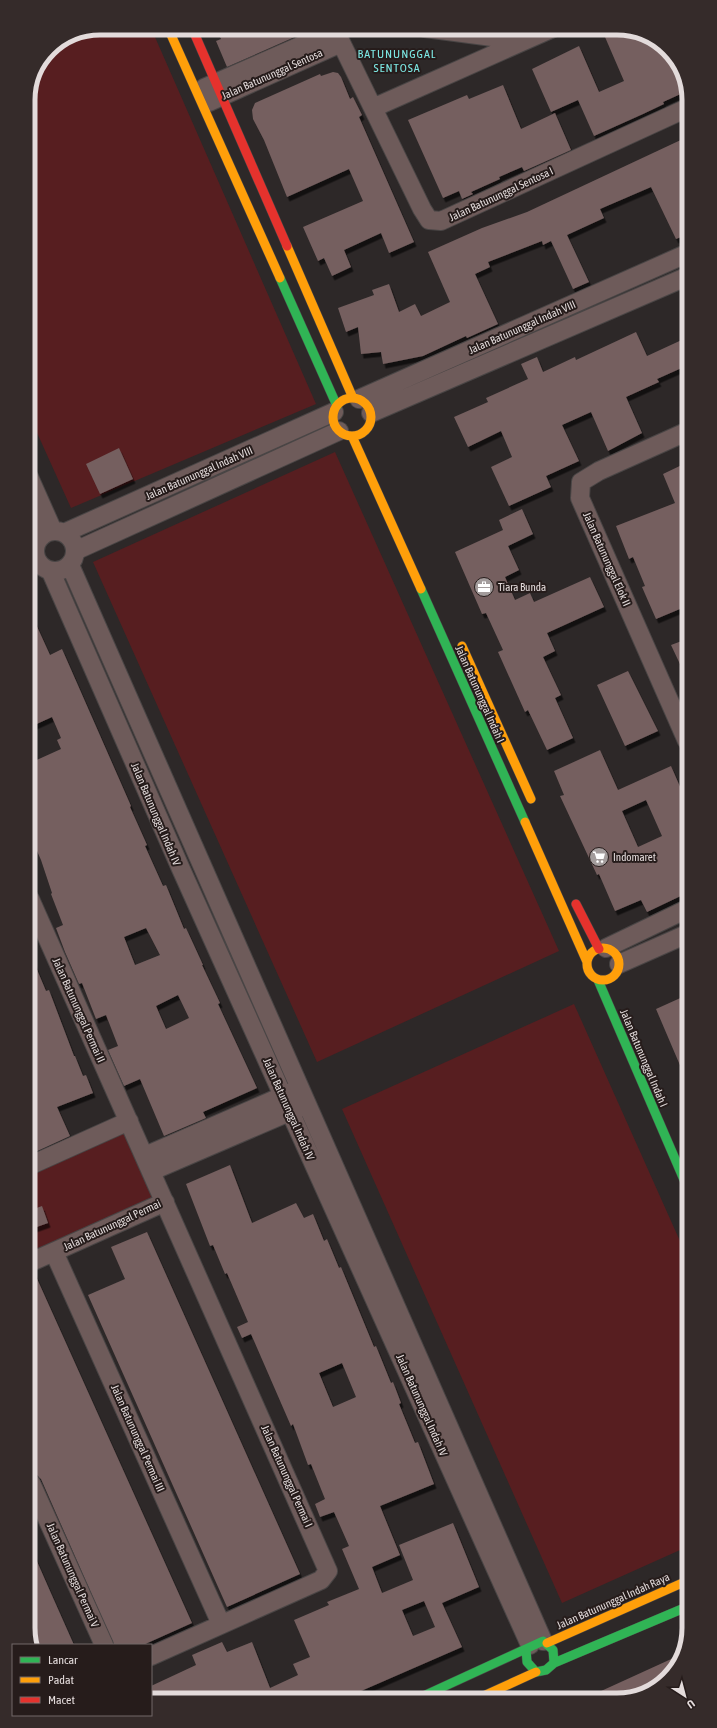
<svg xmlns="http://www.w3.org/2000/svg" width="717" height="1728" font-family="'Asap Condensed',sans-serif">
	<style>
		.green { fill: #571e20 }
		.building { fill: #745f5f; fill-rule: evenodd; filter: url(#shadow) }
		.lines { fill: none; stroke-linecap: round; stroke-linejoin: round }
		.street-casing { stroke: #494545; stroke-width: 20 }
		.fast-casing { stroke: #494545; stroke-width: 10 }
		.slow-casing { stroke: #494545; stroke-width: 10 }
		.jam-casing { stroke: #494545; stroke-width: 10 }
		.street { stroke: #6e5b5a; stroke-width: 18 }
		.fast { stroke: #30b455; stroke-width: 9 }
		.slow { stroke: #ff9f0a; stroke-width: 9 }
		.jam { stroke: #e5322d; stroke-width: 9 }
		.labels { text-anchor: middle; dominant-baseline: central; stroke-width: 4; stroke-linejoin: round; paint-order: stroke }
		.street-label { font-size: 11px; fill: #e3dbdb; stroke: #261c1b }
		.poi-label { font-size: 11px; fill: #e3dbdb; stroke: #261c1b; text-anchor: start }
		.neighbourhood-label { font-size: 12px; letter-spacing: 1px; fill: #7ce7e3; stroke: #261c1b }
		.rim { fill: none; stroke: #e3dbdb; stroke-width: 5 }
	</style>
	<defs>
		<filter id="shadow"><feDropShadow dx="2.5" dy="4.5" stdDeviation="0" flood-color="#0009"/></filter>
	</defs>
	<rect width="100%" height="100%" fill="#2d2828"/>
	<path class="green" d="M100,28h51l165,376 -245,104 -42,-93 -1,-320 21,-46 23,-16z
		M335,452l224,499 -242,111 -224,-500z
		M574,1004l114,255 1,287 -127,57 -220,-494z
		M128,1124l35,78 -132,58v-92z"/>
	<path class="building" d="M216,28h99l-88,39 -11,-26 5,-2z
		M624,29l37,14 24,34v15l-22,10 1,2 -21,10 -49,22 -16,-36 -27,12 -19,-43 47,-23 20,46 25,-11 -19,-44z
		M333,72l5,1 3,4 9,22 3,-2 9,18 -3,2 55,125 -25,11 -8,-20 -37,17 7,17 -19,9 -8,-18 -6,3 -15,-34 60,-26 -14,-32 -62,28 -23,-57 -11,-21 -1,-9 3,-7 65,-29 1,2z
		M503,85l18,44 34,-16 16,37 -47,21 -2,-4 -23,10 1,2 -29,13 2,2 -11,5 -3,-8 -16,7 -35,-78 59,-25 2,4z
		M685,138l1,97 -10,4 -25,-52 -51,22 4,9 -37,17 22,47 -16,7 -22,-48 -8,4 -1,-4 -54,21 2,5 -15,7 23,50 -31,14 -1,-2 -43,20 -40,8 -2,-12 -20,2 -3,-27 -12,5 -8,-24 36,-13 -2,-5 17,-6 10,28 16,-8 6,12 29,-14 -22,-50 54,-24 45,-16z
		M636,332l11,24 39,-18v28l-29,13 2,3 -33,15 16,36 -34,18 -17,-39 -29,13 17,36 -33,15 5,11 -42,19 -18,-39 21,-10 -11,-26 -33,16 -14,-30 34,-15 -2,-4 42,-19 -7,-15 16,-7 6,15 32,-15 1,3z
		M119,448l14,31 -33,15 -14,-30z
		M686,463l1,143 -31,13 -14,-32 3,-1 -12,-29 -4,2 -13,-33 59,-23 -12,-29z
		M522,509l11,25 -25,12 11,24 -14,7 10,23 15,-7 4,9 56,-25 14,30 -57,26 8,18 -12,6 18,38 -6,3 18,40 -26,12 -19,-40 -3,2 -27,-60 5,-2 -17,-37 -4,1 -27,-62 48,-22 -4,-10z
		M29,609l21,46 12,-6 69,157 -1,1 17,38 -2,1 18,40 3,-1 18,44 2,-1 17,37h-1l18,38 -2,1 39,84 -54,24 3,6 -42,18 -24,-57 -16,7 -16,-36 10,-4 -12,-31 -10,4 -14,-36 -3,1 -14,-32 -9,-24 7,-3 -12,-31 1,-1 -11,-33 -11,-25v-72l31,-14 -4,-9 4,-2 -9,-21 -22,10zM146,928l14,27 -25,10 -11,-28zM178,995l11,23 -23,11 -10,-23z
		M687,639v40l-16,-34z
		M628,671l30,60 -33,15 -28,-61z
		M600,750l18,40 53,-24 10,23 6,-2v106l-40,19 -6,-12 -26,11 -16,-37 -2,1 -37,-79 4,-1 -10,-24zM646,800l16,36 -24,11 -16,-36z
		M30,953l16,38 3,-1 25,66h1l8,20 3,-1 7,18 -36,14 13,29 -37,17 -2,-6z
		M687,995l1,18v71l-32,-75z
		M230,1165l22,58 44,-20 8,15 9,-4 11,27 3,-2 12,29 2,-1 33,80 2,-1 15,37 2,-1 8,21 -2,1 7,17 9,22 3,-1 16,42 -54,22 20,49 -28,12 10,26 31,-13 -14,-35 54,-22 26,64 -37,16 20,44 -117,51 -194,1v-13l45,-21 -4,-10 30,-13 5,10 25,-10 18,46 28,-13 -5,-11 17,-7 -16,-37 35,-15 -2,-3 32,-13 -17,-40 7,-3 -15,-34 -14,5 -5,-13 10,-5 -14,-35 -3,1 -15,-41 -2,2 -40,-92 -9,4 -5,-11 11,-5 -21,-49 -2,1 -12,-29 -3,1 -24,-62zM342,1363l14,34 -23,10 -14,-34zM424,1601l11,26 -22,9 -11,-26z
		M42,1206l6,17 -17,6v-19z
		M147,1232l153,342 -73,33 -139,-312 37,-16 -14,-32z
		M31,1272h3l158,351 -49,22h-29l-73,-166 -7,-6 -3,-7z
		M32,1550l18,41 24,54h-42z
		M680,1655l-6,17 -34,24 -52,1z"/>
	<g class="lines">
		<g class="street-casing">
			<path id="street" d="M334,28l88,181 7,11 12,1 244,-112
				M425,28l97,13
				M204,88l137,-60
				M209,102l132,-59
				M373,108l180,-80
				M359,399l327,-145
				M371,413l315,-136
				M686,432l-87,39 -18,11 -1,16 107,243
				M29,477l24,54
				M29,512l12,25
				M35 551a20 20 0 1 1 40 0a20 20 0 1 1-40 0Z
				M64,533l270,-121
				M75,551l264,-120
				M70,565l473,1076
				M51,572l130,297 349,776
				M30,899l298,672 -7,9 -170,76
				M606,948l81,-39
				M619,964l68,-30
				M145,1156l149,-65
				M31,1165l98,-44
				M152,1171l149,-64
				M54,1252l167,372
				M31,1262l134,-60
				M31,1483l73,162"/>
		</g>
		<g class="fast-casing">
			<path id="fast" d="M280,278l57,128
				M421,589l104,233
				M598,980l90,209
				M554,1663l135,-57
				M419,1698l124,-57 10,9 1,13 -8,7 -10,2 -9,-10 -1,-13"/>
		</g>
		<g class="slow-casing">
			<path id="slow" d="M168,28l112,250
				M287,246l66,152
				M333 417a19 19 0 1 1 38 0a19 19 0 1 1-38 0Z
				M352,436l69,153
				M462,646l69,153
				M525,822l62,140
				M587 964a16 16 0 1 1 32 0a16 16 0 1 1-32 0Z
				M547,1643l142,-63
				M481,1697l55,-25"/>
		</g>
		<g class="jam-casing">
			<path id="jam" d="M192,28l95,218
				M576,904l23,45"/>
		</g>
		<use href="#street" class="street"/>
		<use href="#fast" class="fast"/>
		<use href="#slow" class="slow"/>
		<use href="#jam" class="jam"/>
	</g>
	<defs>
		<g id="office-disc" transform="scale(1)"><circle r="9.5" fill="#a39c9c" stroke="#261c1b"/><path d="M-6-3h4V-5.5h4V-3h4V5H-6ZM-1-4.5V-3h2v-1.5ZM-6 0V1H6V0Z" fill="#fff"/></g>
		<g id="supermarket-disc" transform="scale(1)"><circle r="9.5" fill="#a39c9c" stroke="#261c1b"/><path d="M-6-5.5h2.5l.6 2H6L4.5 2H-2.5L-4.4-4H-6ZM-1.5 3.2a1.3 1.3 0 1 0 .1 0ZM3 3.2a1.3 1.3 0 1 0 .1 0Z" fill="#fff"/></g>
	</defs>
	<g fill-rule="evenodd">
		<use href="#office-disc" x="484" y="587"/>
		<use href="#supermarket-disc" x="599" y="857"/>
	</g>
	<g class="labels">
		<g class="street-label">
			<text transform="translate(272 74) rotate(-24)">Jalan Batununggal Sentosa</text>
			<text transform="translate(501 194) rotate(-25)">Jalan Batununggal Sentosa I</text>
			<text transform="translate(522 327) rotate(-24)">Jalan Batununggal Indah VIII</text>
			<text transform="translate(199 473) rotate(-24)">Jalan Batununggal Indah VIII</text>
			<text transform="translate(607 559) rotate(66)">Jalan Batununggal Elok II</text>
			<text transform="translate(480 694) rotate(66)">Jalan Batununggal Indah I</text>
			<text transform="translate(156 814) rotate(67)">Jalan Batununggal Indah IV</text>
			<text transform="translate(79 1010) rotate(66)">Jalan Batununggal Permai II</text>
			<text transform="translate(644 1058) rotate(67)">Jalan Batununggal Indah I</text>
			<text transform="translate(289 1109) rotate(66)">Jalan Batununggal Indah IV</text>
			<text transform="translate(112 1225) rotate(-25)">Jalan Batununggal Permai</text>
			<text transform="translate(422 1405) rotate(66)">Jalan Batununggal Indah IV</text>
			<text transform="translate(138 1438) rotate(66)">Jalan Batununggal Permai III</text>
			<text transform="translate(287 1476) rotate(66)">Jalan Batununggal Permai I</text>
			<text transform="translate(73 1575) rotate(66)">Jalan Batununggal Permai V</text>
			<text transform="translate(613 1601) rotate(-24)">Jalan Batununggal Indah Raya</text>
		</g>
		<g class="poi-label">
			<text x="498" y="587">Tiara Bunda</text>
			<text x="613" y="857">Indomaret</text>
		</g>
		<g class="neighbourhood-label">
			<text x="397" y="54">BATUNUNGGAL<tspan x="397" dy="14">SENTOSA</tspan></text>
		</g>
	</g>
	<path d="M0 0H717V1728H0ZM100 35H617A65 65 0 0 1 682 100V1628A65 65 0 0 1 617 1693H100A65 65 0 0 1 35 1628V100A65 65 0 0 1 100 35Z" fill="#352b2a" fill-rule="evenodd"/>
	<path class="rim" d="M100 35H617A65 65 0 0 1 682 100V1628A65 65 0 0 1 617 1693H100A65 65 0 0 1 35 1628V100A65 65 0 0 1 100 35Z"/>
	<rect x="12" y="1644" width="140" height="72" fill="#261c1b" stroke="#726868"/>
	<rect x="20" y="1657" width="20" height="6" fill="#30b455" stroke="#726868"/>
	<text x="48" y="1664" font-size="12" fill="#e3dbdb">Lancar</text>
	<rect x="20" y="1677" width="20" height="6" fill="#ff9f0a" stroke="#726868"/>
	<text x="48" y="1684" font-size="12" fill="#e3dbdb">Padat</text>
	<rect x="20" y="1697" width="20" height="6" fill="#e5322d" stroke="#726868"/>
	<text x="48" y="1704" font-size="12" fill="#e3dbdb">Macet</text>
	<g transform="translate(685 1696) rotate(144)" stroke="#261c1b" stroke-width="3" paint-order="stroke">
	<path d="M0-3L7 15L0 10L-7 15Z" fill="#e3dbdb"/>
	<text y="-6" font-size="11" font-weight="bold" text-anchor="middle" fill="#e3dbdb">U</text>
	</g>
</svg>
